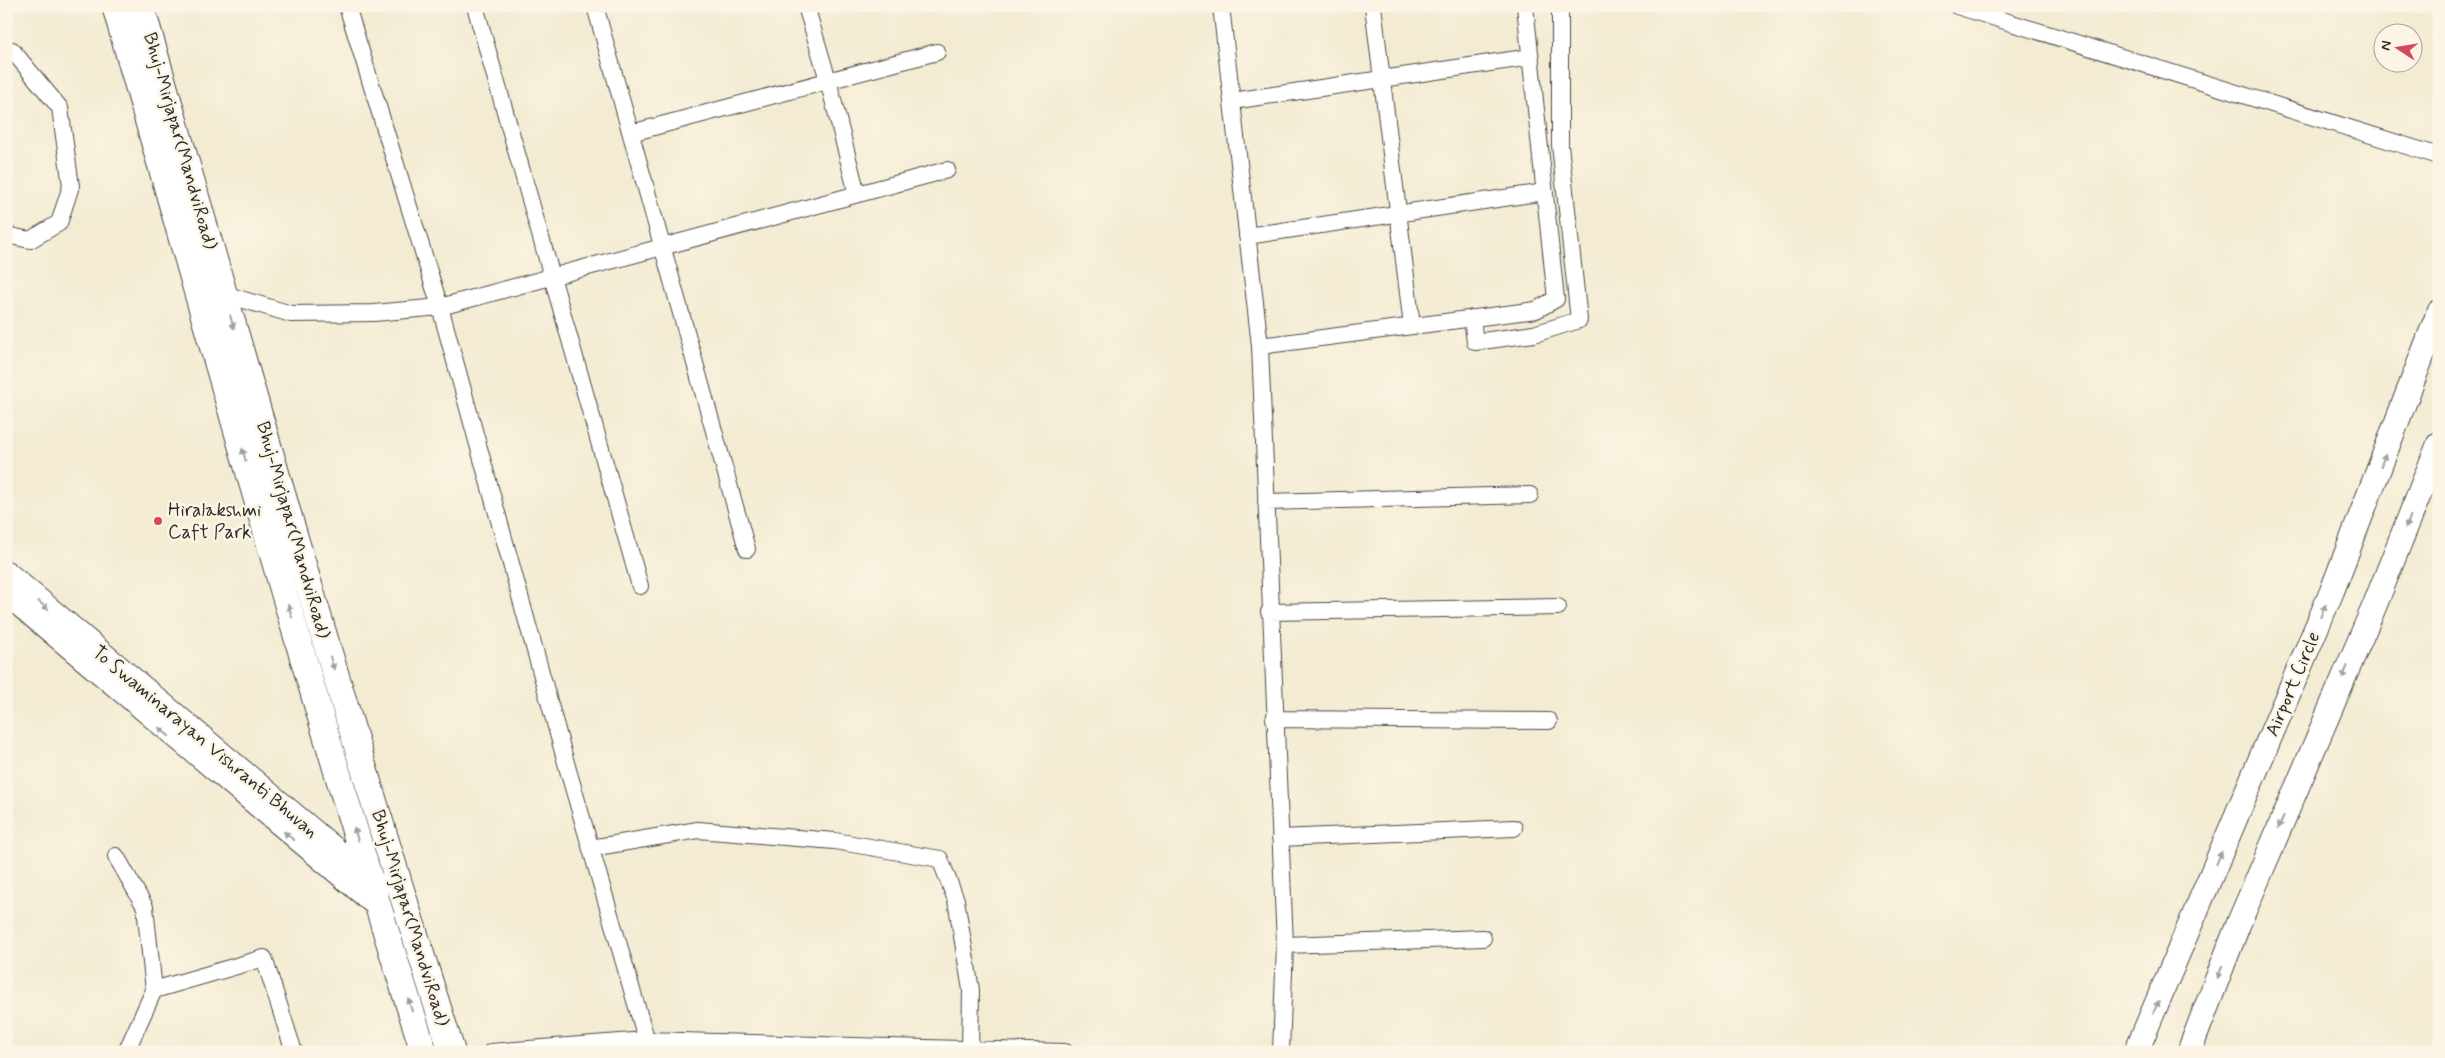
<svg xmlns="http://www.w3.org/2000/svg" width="2445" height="1058" font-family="Mynerve,sans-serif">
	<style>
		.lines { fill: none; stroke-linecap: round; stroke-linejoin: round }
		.minor-casing { stroke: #494844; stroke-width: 18 }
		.secondary-casing { stroke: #494844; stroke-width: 26 }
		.primary-casing { stroke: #494844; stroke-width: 28 }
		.minor { stroke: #fff; stroke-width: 16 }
		.secondary { stroke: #fff; stroke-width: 24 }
		.primary { stroke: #fff; stroke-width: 26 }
		.oneway { fill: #a0a0a0 }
		.poi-dot { fill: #d1495b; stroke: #fcf5e5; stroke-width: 2 }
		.labels { text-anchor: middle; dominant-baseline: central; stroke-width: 5; stroke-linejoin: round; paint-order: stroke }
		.street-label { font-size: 19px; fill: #2b2b2b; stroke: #fcf5e5 }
		.poi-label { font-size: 19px; fill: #2b2b2b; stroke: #fcf5e5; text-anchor: start }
	</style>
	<rect width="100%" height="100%" fill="#fcf5e5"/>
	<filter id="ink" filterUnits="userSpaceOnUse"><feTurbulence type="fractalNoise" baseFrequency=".02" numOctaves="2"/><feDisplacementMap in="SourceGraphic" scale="10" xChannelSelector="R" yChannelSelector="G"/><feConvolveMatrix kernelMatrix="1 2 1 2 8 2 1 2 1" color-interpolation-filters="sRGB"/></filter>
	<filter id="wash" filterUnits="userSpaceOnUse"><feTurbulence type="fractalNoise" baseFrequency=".0096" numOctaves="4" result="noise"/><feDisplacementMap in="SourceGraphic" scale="20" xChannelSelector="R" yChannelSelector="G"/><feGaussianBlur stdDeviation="1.12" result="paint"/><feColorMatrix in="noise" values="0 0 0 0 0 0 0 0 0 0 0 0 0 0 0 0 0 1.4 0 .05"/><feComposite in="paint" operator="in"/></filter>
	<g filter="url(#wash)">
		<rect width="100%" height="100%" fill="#f3ebd2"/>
	</g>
	<g filter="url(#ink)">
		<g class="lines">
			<g class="minor-casing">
				<path id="minor" d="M347,6l93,301 128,463 82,282
					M475,6l165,580
					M595,6l152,543
					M806,6l22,74 29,114
					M1221,6l39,340 25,599 -4,107
					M1373,6l39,320
					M1957,6l482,150
					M6,49l6,1 48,58 11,78 -12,37 -29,17 -24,-5
					M1232,101l299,-44
					M631,133l306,-81
					M1247,236l298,-44
					M224,294l67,20 83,-1 66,-6 507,-137
					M1472,318l3,24 59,-8 45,-14 -19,-175v-139
					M1260,346l276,-36 20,-11 -31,-293
					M1266,502l264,-7
					M6,598l372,313
					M1269,612l289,-5
					M1274,719l275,2
					M1280,838l234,-10
					M591,848l107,-18 137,11 105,18 16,41 15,90 -1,62
					M116,856l29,51 9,83 -28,62
					M1285,945l198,-7
					M154,990l110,-32 30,94
					M491,1052l155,-12 419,12"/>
			</g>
			<g class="secondary-casing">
				<path id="secondary" d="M6,573l372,313
					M2136,1052l196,-461 107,-279
					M2189,1052l49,-127 136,-318 65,-163"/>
			</g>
			<g class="primary-casing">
				<path id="primary" d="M115,6c101,349 198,700 309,1046
					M141,6c101,350 200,699 311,1046"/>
			</g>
			<use href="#minor" class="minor"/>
			<use href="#secondary" class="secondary"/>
			<use href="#primary" class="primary"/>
		</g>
		<defs><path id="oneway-solid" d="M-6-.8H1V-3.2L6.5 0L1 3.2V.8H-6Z" transform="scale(1.25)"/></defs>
		<g class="oneway">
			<use href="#oneway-solid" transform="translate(232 322) rotate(74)"/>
			<use href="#oneway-solid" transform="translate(244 455) rotate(-106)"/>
			<use href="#oneway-solid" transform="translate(2383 460) rotate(-69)"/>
			<use href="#oneway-solid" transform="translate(2408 522) rotate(112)"/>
			<use href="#oneway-solid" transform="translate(43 605) rotate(40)"/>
			<use href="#oneway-solid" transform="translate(290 611) rotate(-107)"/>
			<use href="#oneway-solid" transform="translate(2323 611) rotate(-67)"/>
			<use href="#oneway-solid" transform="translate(332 663) rotate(73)"/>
			<use href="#oneway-solid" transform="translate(2345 672) rotate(113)"/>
			<use href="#oneway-solid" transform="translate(164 732) rotate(-140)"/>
			<use href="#oneway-solid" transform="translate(2281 822) rotate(113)"/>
			<use href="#oneway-solid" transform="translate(356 834) rotate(-107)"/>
			<use href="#oneway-solid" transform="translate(289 836) rotate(-140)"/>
			<use href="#oneway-solid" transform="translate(2219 858) rotate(-67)"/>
			<use href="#oneway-solid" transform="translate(2220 972) rotate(111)"/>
			<use href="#oneway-solid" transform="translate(410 1005) rotate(-108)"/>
			<use href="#oneway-solid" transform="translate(2156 1007) rotate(-65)"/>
		</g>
	</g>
	<circle class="poi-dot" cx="158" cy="521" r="5"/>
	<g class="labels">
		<g class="street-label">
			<text transform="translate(180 141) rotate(74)">Bhuj-Mirjapar(MandviRoad)</text>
			<text transform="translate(293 530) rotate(74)">Bhuj-Mirjapar(MandviRoad)</text>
			<text transform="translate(2293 684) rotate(-67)">Airport Circle</text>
			<text transform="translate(205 742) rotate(40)">To Swaminarayan Vishranti Bhuvan</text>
			<text transform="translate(410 918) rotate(73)">Bhuj-Mirjapar(MandviRoad)</text>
		</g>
		<g class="poi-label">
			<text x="168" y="510">Hiralakshmi<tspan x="168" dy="22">Caft Park</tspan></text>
		</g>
	</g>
	<rect width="2445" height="1058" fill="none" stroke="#fcf5e5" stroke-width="25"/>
	<g transform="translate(2398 48) rotate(282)"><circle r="24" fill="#fcf5e5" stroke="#a8a49b"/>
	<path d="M0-4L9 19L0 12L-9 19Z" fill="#d1495b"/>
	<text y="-8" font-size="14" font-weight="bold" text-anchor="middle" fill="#2b2b2b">N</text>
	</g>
</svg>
